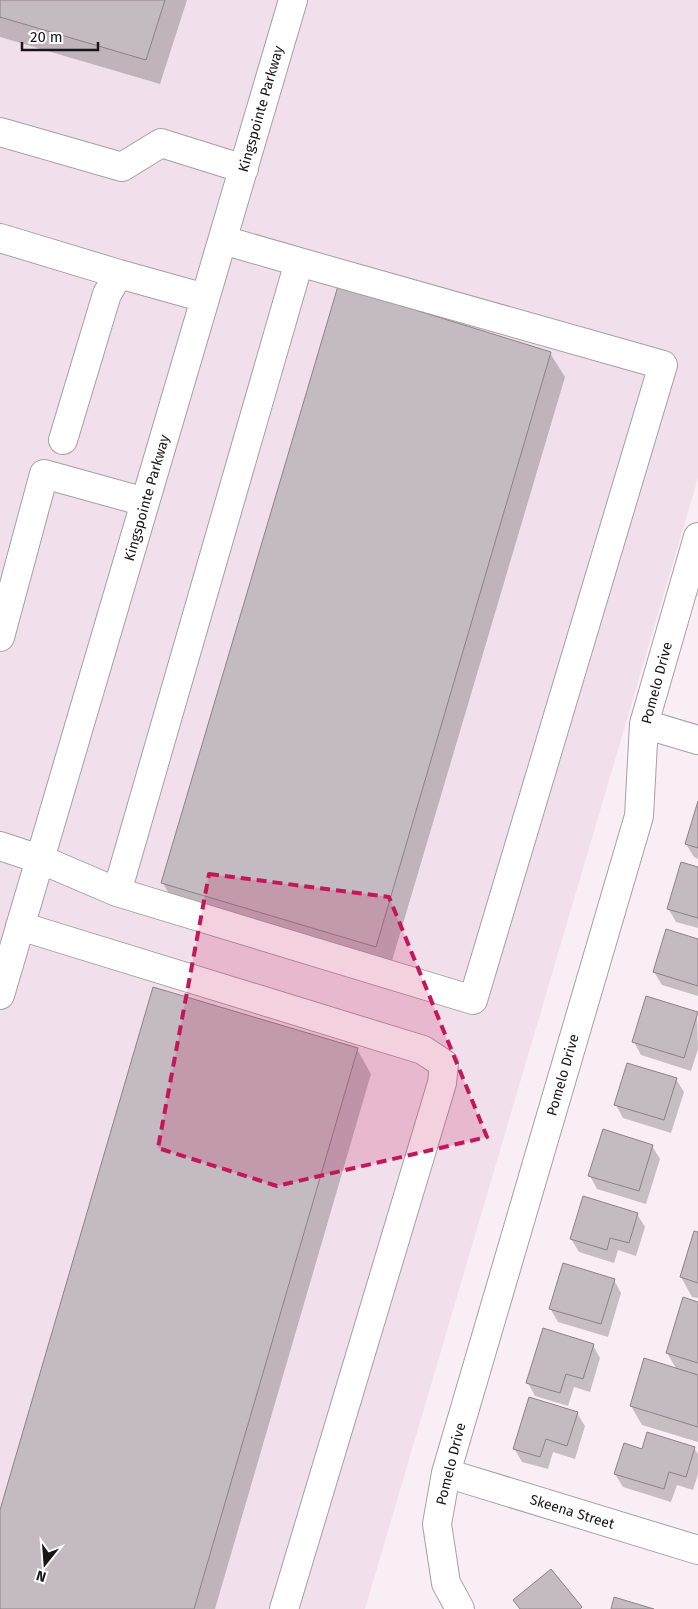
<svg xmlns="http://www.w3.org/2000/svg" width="698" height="1609" font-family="'Fira Sans',sans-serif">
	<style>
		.built { fill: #f1e0eb }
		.shadow { fill: #0003 }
		.building { fill: #c4bac1; stroke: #8c8288 }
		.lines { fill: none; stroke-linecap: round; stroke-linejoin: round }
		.minor-casing { stroke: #a89ea5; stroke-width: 30 }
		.minor { stroke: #fff; stroke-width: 28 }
		.marked { fill: #c2185b; fill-opacity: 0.2; stroke: #c2185b; stroke-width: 4; stroke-dasharray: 10 6; stroke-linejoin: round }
		.labels { text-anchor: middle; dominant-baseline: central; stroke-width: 4; stroke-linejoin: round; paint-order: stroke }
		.street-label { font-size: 14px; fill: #191518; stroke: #fff }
	</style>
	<rect width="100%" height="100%" fill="#f9eef5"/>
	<path class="built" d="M0,0h698v478l-333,1131h-365z"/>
	<path class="shadow" d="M0,0h187l-27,84 -160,-47z
		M550,353l15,24 -176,594 -212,-63 -14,-25z
		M698,805v54l-4,-2 -8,-13z
		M698,868v60l-22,-6 -8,-14z
		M698,940v56l-36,-11 -8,-13z
		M697,1013l1,36 -7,22 -50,-16 -7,-13z
		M357,1049l14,25 -156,535h-215v-95z
		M676,1079l8,13 -13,41 -48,-15 -7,-13z
		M652,1146l8,13 -14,45 -49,-15 -7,-13z
		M637,1214l8,13 -9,29 -18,-6 -4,13 -35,-11 -8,-13z
		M698,1234v64l-6,-1 -11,-20z
		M614,1280l7,13 -13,44 -50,-15 -8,-14z
		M698,1303v139l-56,-17 -11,-19 46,-36 -10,-17z
		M593,1345l7,13 -10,34 -16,-5 -6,19 -33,-10 -7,-13z
		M577,1413l8,13 -10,33 -22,-7 -5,17 -26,-7 -8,-14z
		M694,1448l4,6v20l-5,16 -16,-5 -6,17 -48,-15 -8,-13 28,-23z"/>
	<path class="building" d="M0,0h165l-19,60 -146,-43z
		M338,286l213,66 -175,595 -215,-64z
		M698,801v47l-13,-4z
		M681,862l17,5v51l-31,-9z
		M666,929l32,10v47l-45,-14z
		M153,987l205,61 -164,561h-194v-99z
		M646,996l52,16 -14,46 -52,-16z
		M627,1063l50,15 -13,42 -50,-15z
		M603,1129l50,16 -14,46 -51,-15z
		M583,1196l55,17 -9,30 -19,-5 -3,12 -37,-11z
		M694,1231l4,1v51l-18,-6z
		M563,1263l52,16 -14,45 -52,-15z
		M683,1297l15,5v61l-32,-10z
		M543,1328l51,16 -11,35 -17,-5 -6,19 -34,-10z
		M644,1358l54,17v52l-68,-21z
		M529,1397l49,15 -11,34 -21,-7 -6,18 -27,-8z
		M647,1432l48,15 -9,30 -17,-5 -5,17 -50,-15 10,-31 18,6z
		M551,1569l31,38 -2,2h-60l-7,-9z
		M614,1597l40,12h-43z"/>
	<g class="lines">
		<g class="minor-casing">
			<path id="minor" d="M0,132l122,35 39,-24 83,26
				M0,238l119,36
				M63,440l44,-146 12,-20 86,24
				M0,637l44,-163 101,28
				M644,724l54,16
				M0,846l42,14 75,32 182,-630 -76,-22
				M117,892l356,108 190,-635 -364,-103
				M20,926l403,124 21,14 -2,19 -158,526
				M0,995l293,-995
				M446,1473l252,77
				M460,1609l-14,-26 -9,-59 9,-51 193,-657 5,-92 54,-187"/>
		</g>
		<use href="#minor" class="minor"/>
	</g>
	<path class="marked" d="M209,874l180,23 98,240 -210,49 -119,-38z"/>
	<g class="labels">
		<g class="street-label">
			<text transform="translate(261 109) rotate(-74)">Kingspointe Parkway</text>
			<text transform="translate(147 498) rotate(-74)">Kingspointe Parkway</text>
			<text transform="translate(657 683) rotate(-75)">Pomelo Drive</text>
			<text transform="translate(563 1075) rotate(-74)">Pomelo Drive</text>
			<text transform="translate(451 1464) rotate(-76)">Pomelo Drive</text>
			<text transform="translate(572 1512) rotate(17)">Skeena Street</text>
		</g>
	</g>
	<g transform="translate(45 1564) rotate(197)" stroke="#ffffff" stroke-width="4" paint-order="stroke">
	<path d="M0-4L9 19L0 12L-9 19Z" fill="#191518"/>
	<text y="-8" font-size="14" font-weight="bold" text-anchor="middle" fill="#191518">N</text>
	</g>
	<path d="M22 42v8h76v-8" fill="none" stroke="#191518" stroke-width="2.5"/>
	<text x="30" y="42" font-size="15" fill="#191518" stroke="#ffffff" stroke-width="4" paint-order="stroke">20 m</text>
</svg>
